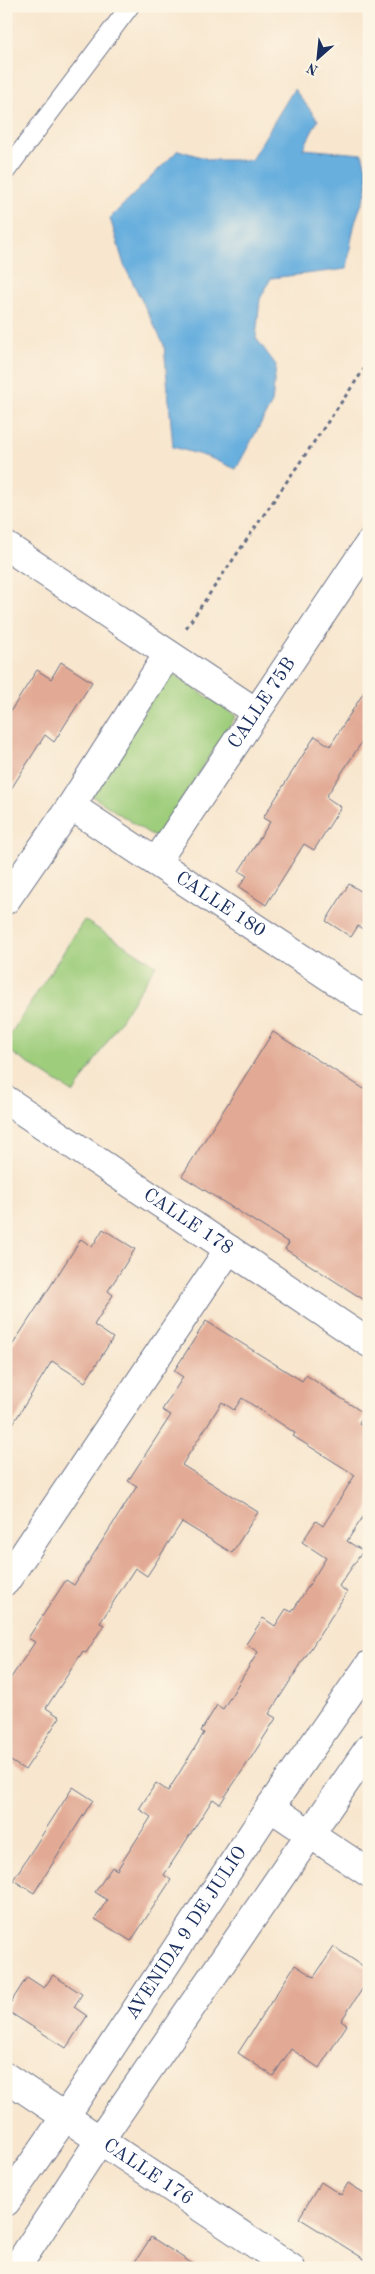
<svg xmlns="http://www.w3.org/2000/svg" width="375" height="2274" font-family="'Old Standard TT',serif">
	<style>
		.green { fill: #9ecd7b; stroke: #5c7e6c }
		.water { fill: #67afde; stroke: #416f9e }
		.building { fill: #e2aa95 }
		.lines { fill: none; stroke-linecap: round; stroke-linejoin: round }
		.lane-casing { stroke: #686f85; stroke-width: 20 }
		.street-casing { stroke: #686f85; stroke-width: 30 }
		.secondary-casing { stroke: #686f85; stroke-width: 30 }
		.path { stroke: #686f85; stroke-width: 3; stroke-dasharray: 4 4; stroke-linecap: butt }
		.lane { stroke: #fff; stroke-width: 18 }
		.street { stroke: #fff; stroke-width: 28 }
		.secondary { stroke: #fff; stroke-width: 28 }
		.labels { text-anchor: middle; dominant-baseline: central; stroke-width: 4.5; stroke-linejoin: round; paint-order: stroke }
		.street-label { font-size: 19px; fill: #1b2f5e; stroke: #fcf5e5 }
	</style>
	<rect width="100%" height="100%" fill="#fcf5e5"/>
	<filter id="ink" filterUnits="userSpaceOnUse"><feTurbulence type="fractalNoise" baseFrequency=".02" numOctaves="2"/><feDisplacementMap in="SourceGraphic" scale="10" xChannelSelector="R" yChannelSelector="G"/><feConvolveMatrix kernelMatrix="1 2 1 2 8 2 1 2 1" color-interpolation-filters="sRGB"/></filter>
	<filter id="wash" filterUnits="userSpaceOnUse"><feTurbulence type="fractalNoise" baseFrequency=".0096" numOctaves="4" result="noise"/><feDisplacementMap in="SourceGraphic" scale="20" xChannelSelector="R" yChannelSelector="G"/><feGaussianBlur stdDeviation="1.12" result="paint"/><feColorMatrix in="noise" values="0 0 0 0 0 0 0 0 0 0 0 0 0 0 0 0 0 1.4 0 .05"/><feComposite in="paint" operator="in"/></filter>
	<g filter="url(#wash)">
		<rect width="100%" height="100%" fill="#f8e6ce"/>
		<path class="green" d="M170,672l66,44 -80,122 -67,-44z
			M84,920l72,45 -82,128 -68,-44v-8z"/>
		<path class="water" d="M294,89l24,31 -15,29 59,5c13,39 0,40 -8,73 -3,14 -5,28 -7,42l-76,9 -11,21 -4,39 20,27 -4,38 -36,66 -28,-12 -35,-10 -9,-102 -40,-80 -14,-47 68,-68 33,10h40z"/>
		<g id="blocks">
			<path class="building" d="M61,662l31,20 -38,60 -9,-7 -39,62v-79l31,-48 14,9z
				M369,684v47l-43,66 15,10 -27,43 -10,-6 -38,61 -27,-18 8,-11 -8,-5 31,-49 -7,-4 52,-82 15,10z
				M349,884l20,12v37l-11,-7 -7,11 -25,-16z
				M273,1032l96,60v211l-84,-54 4,-6 -107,-67z
				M103,1229l32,20 -27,42 5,4 -19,30 19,13 -28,44 -33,-21 -46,74v-80l75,-116 11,8z
				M206,1321l96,60 4,-6 59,39 -6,9 10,6v79l-22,33 16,10 -24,35 8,6 -78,122 7,4 -25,40 -31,46 -7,-5 -49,76 7,5 -40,61 -36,-22 12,-19 -12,-8 17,-25 5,3 34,-53 -12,-8 17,-26 12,8 36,-58 -3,-2 16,-26 6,4 35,-57 -12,-8 17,-26 12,8 11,-17 6,3 34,-54 -24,-16 14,-21 7,5 32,-51 -62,-39 2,-3 -53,-35 -8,12 -12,-8 -40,63 76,47 -26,41 -50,-31 -35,54 -12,-8 -35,55 4,2 -18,28 -3,-2 -37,57 14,9 -35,53 -19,-12v-73l29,-43 -7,-4 38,-58 8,5 63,-99 -9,-5 43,-66 -9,-5 21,-33 -9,-6z
				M73,1787l20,13 -59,93 -21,-13z
				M334,1947l35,23v9l-28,42 6,4 -28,43 -28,-19 -18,27 -35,-23 57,-88 19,12z
				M53,1975l29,19 -8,13 13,9 -21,32 -60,-38 21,-33 17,11z
				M321,2182l20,13 7,-12 21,13v66l-70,-44z
				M151,2237l48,31h-68z"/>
		</g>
	</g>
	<g filter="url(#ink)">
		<use href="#blocks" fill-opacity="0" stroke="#686f85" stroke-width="1"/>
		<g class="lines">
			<g class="lane-casing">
				<path id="lane" d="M6,171l124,-165"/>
			</g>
			<g class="street-casing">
				<g id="street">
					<path d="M6,546l250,166"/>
					<path id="s1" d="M71,806l298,197"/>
					<path id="s2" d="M156,862l213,-318"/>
					<path d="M6,900l65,-94 97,-152"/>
					<path id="s3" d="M6,1100l363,243"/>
					<path d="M6,1581l223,-332"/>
					<path d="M270,1807l99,66"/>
					<path id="s4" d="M6,2077l285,191"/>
				</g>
			</g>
			<g class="secondary-casing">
				<g id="secondary">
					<path id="s5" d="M6,2202l59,-85 205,-310 99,-142"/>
					<path d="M16,2268l84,-128 269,-392"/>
				</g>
			</g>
			<path class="path" d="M186,628l183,-266"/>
			<use href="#lane" class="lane"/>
			<use href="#street" class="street"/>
			<use href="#secondary" class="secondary"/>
		</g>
	</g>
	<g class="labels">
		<g class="street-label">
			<text stroke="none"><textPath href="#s2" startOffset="191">CALLE 75B</textPath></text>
			<text stroke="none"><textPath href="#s1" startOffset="179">CALLE 180</textPath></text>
			<text stroke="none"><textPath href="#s3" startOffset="219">CALLE 178</textPath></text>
			<text stroke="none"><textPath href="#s5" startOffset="324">AVENIDA 9 DE JULIO</textPath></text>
			<text stroke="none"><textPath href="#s4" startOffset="171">CALLE 176</textPath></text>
		</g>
	</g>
	<rect width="375" height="2274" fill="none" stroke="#fcf5e5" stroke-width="25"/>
	<g transform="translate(318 58) rotate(207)" stroke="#fcf5e5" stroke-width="4" paint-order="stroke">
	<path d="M0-4L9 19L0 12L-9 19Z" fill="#1b2f5e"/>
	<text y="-8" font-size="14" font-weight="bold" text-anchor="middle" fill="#1b2f5e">N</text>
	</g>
</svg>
